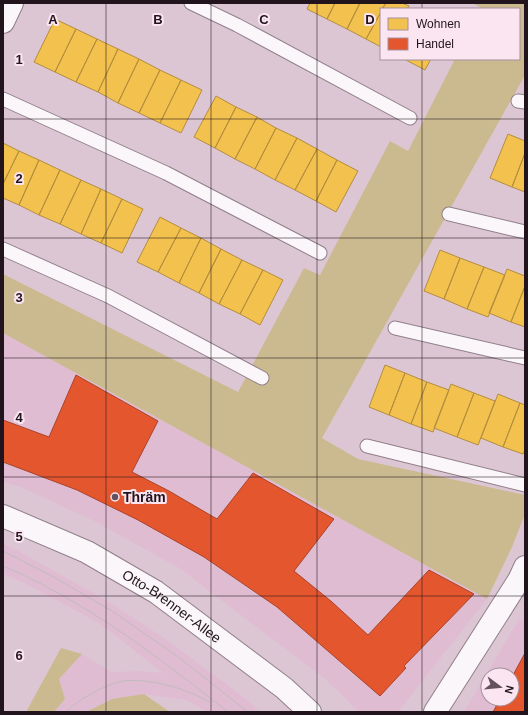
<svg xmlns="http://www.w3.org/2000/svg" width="528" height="715" font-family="Arial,sans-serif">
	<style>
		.built { fill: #e0bcd2; fill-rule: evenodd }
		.green { fill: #cbba8f }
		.homes { fill: #f2c14e; stroke: #b48d3f }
		.shops { fill: #e4572e; stroke: #aa4329 }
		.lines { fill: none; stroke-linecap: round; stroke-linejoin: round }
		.service-casing { stroke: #907f89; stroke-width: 15 }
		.minor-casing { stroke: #907f89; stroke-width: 24 }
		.tertiary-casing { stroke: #907f89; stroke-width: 24 }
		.service { stroke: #faf6f9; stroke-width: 13 }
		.minor { stroke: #faf6f9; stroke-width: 22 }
		.tertiary { stroke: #faf6f9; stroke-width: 22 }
		.tram { stroke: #c1bbbf; stroke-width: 1 }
		.grid { fill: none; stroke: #22141d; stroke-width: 1; stroke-opacity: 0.55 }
		.poi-dot { fill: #63525d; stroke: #fae5f1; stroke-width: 1.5 }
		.labels { text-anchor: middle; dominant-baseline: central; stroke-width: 4; stroke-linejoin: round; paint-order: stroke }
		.poi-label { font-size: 14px; font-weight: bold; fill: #22141d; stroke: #fae5f1; text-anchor: start }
		.street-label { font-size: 14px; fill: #22141d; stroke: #fae5f1 }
		.grid-label { font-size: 13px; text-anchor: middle; font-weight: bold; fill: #22141d; stroke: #fae5f1; stroke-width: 4; stroke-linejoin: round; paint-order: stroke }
	</style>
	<rect width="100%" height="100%" fill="#ddc6d4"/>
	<path class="built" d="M3,333l484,266 -89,113h-39l-34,-33 -146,-111 -83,-46 -75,-35 -18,-5z
		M3,544l14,6 92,52 61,40 75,56 15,14h-52l-22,-12 -42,-6 -32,5 -26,13h-32l11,-13 -6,-20 23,-25 30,18 28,-1 23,2 -64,-50 -75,-40 -21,-9z
		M519,619l6,4v89h-61zM488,675h24v24h-24z"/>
	<path class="green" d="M473,3h52v72l-203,363 36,21 167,36v19l-13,33 -25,52 -484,-266v-59l235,118 66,-124 16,7 70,-134 18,10 47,-92h64v-50h-39l1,-1z
		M61,648l21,6 -23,25 6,20 -11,13h-28z
		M144,694l26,18h-84l26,-13z"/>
	<path class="homes" d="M310,3h25l-8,16 -20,-10z
		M335,3h25l-13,26 -20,-10z
		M360,3h26l-4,6h-1v3l-15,27 -19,-10z
		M386,3h16l7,3 -2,3h-25z
		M381,12v35l-15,-8z
		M55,19l21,10 -21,43 -21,-10z
		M76,29l21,10 -21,43 -21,-10z
		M97,39l21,10 -20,43 -22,-10z
		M118,49l21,10 -21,44 -20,-11z
		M139,59l21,11 -21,43 -21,-10z
		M406,59h25l-6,11 -19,-10z
		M160,70l21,10 -21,43 -21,-10z
		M181,80l21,10 -21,43 -21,-10z
		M216,96l20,11 -21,41 -21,-11z
		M236,107l21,10 -22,42 -20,-11z
		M257,117l19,11 -21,41 -20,-10z
		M276,128l21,10 -22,42 -20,-11z
		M508,134l17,7v12l-13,34 -22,-9z
		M297,138l20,11 -22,41 -20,-10z
		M3,143l16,8 -16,33z
		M317,149l20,11 -21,41 -21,-11z
		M19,151l20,9 -20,45 -16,-7v-14z
		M525,153v39l-13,-5z
		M39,160l21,10 -21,45 -20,-10z
		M337,160l21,11 -22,41 -20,-11z
		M60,170l21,10 -21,44 -21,-9z
		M81,180l20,9 -20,45 -21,-10z
		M101,189l21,10 -21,44 -20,-9z
		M122,199l21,10 -21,44 -21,-10z
		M160,217l21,11 -23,44 -21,-10z
		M181,228l20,10 -22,45 -21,-11z
		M201,238l20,11 -22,44 -20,-10z
		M221,249l21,11 -23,44 -20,-11z
		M440,250l20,8 -16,41 -20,-8z
		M460,258l24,9 -17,42 -23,-10z
		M242,260l21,10 -23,44 -21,-10z
		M484,267l21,8 -17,42 -21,-8z
		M507,269l18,7v10l-14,36 -22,-9z
		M263,270l20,10 -23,45 -20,-11z
		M525,286v41l-14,-5z
		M385,365l20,8 -16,42 -20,-8z
		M405,373l22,9 -16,42 -22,-9z
		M427,382l22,8 -16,42 -22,-8z
		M451,384l23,9 -17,44 -23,-9z
		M474,393l21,8 -17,44 -21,-8z
		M498,394l22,9 -17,44 -22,-9z
		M520,403l5,2v45l-2,4 -20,-7z"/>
	<path class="shops" d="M76,375l82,46 -26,51 37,19 48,28 36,-46 81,46 -40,52 38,31 36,33 61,-65 45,24 -70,72 2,2 -26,28 -103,-89 -73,-50 -66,-37 -61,-30 -74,-28v-42l46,17z
		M525,653v59h-32l7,-13h12v-22z"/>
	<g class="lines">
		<g class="service-casing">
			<path id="service" d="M191,3l46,22 173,93
				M3,99l163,74 154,80
				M518,101l7,1
				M449,214l76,18
				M3,249l105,47 154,82
				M395,328l130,30
				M367,446l158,39"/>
		</g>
		<g class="minor-casing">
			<path id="minor" d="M3,22l9,-19
				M435,712l84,-132 6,-13"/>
		</g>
		<g class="tertiary-casing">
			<g id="tertiary">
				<path id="s1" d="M3,516l84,36 69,40 128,96 26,24"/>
			</g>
		</g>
		<use href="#service" class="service"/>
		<use href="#minor" class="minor"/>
		<use href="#tertiary" class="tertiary"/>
		<path class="tram" d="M3,551l49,25 60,35 65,45 71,56
			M3,566c83,35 155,91 225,146
			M66,712c11,-12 40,-28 57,-31 25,-3 64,7 86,21"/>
	</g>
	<path class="grid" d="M106,3v709M211,3v709M317,3v709M422,3v6M422,59v653M3,119h522M3,238h522M3,358h522M3,477h522M3,596h522"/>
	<circle class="poi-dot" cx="115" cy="497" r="4"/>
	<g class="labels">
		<g class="poi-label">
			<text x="123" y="497">Thräm</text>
		</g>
		<g class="street-label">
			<text stroke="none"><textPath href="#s1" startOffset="192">Otto-Brenner-Allee</textPath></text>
		</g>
	</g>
	<g class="grid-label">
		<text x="53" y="24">A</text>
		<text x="158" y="24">B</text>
		<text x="264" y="24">C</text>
		<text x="370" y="24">D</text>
		<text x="19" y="64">1</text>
		<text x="19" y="183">2</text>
		<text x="19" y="302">3</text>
		<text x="19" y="422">4</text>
		<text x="19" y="541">5</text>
		<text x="19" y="660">6</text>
	</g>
	<rect width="528" height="715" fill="none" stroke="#22141d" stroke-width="8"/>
	<rect x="380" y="8" width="140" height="52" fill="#fae5f1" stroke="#a4919c"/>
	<rect x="388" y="18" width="20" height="12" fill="#f2c14e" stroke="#a4919c"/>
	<text x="416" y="28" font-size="12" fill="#22141d">Wohnen</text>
	<rect x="388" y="38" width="20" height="12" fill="#e4572e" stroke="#a4919c"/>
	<text x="416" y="48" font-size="12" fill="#22141d">Handel</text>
	<g transform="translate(500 687) rotate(106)"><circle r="19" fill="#fae5f1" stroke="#a4919c"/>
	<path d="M0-3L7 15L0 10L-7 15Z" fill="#63525d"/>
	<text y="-6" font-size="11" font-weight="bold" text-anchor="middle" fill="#22141d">N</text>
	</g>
</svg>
